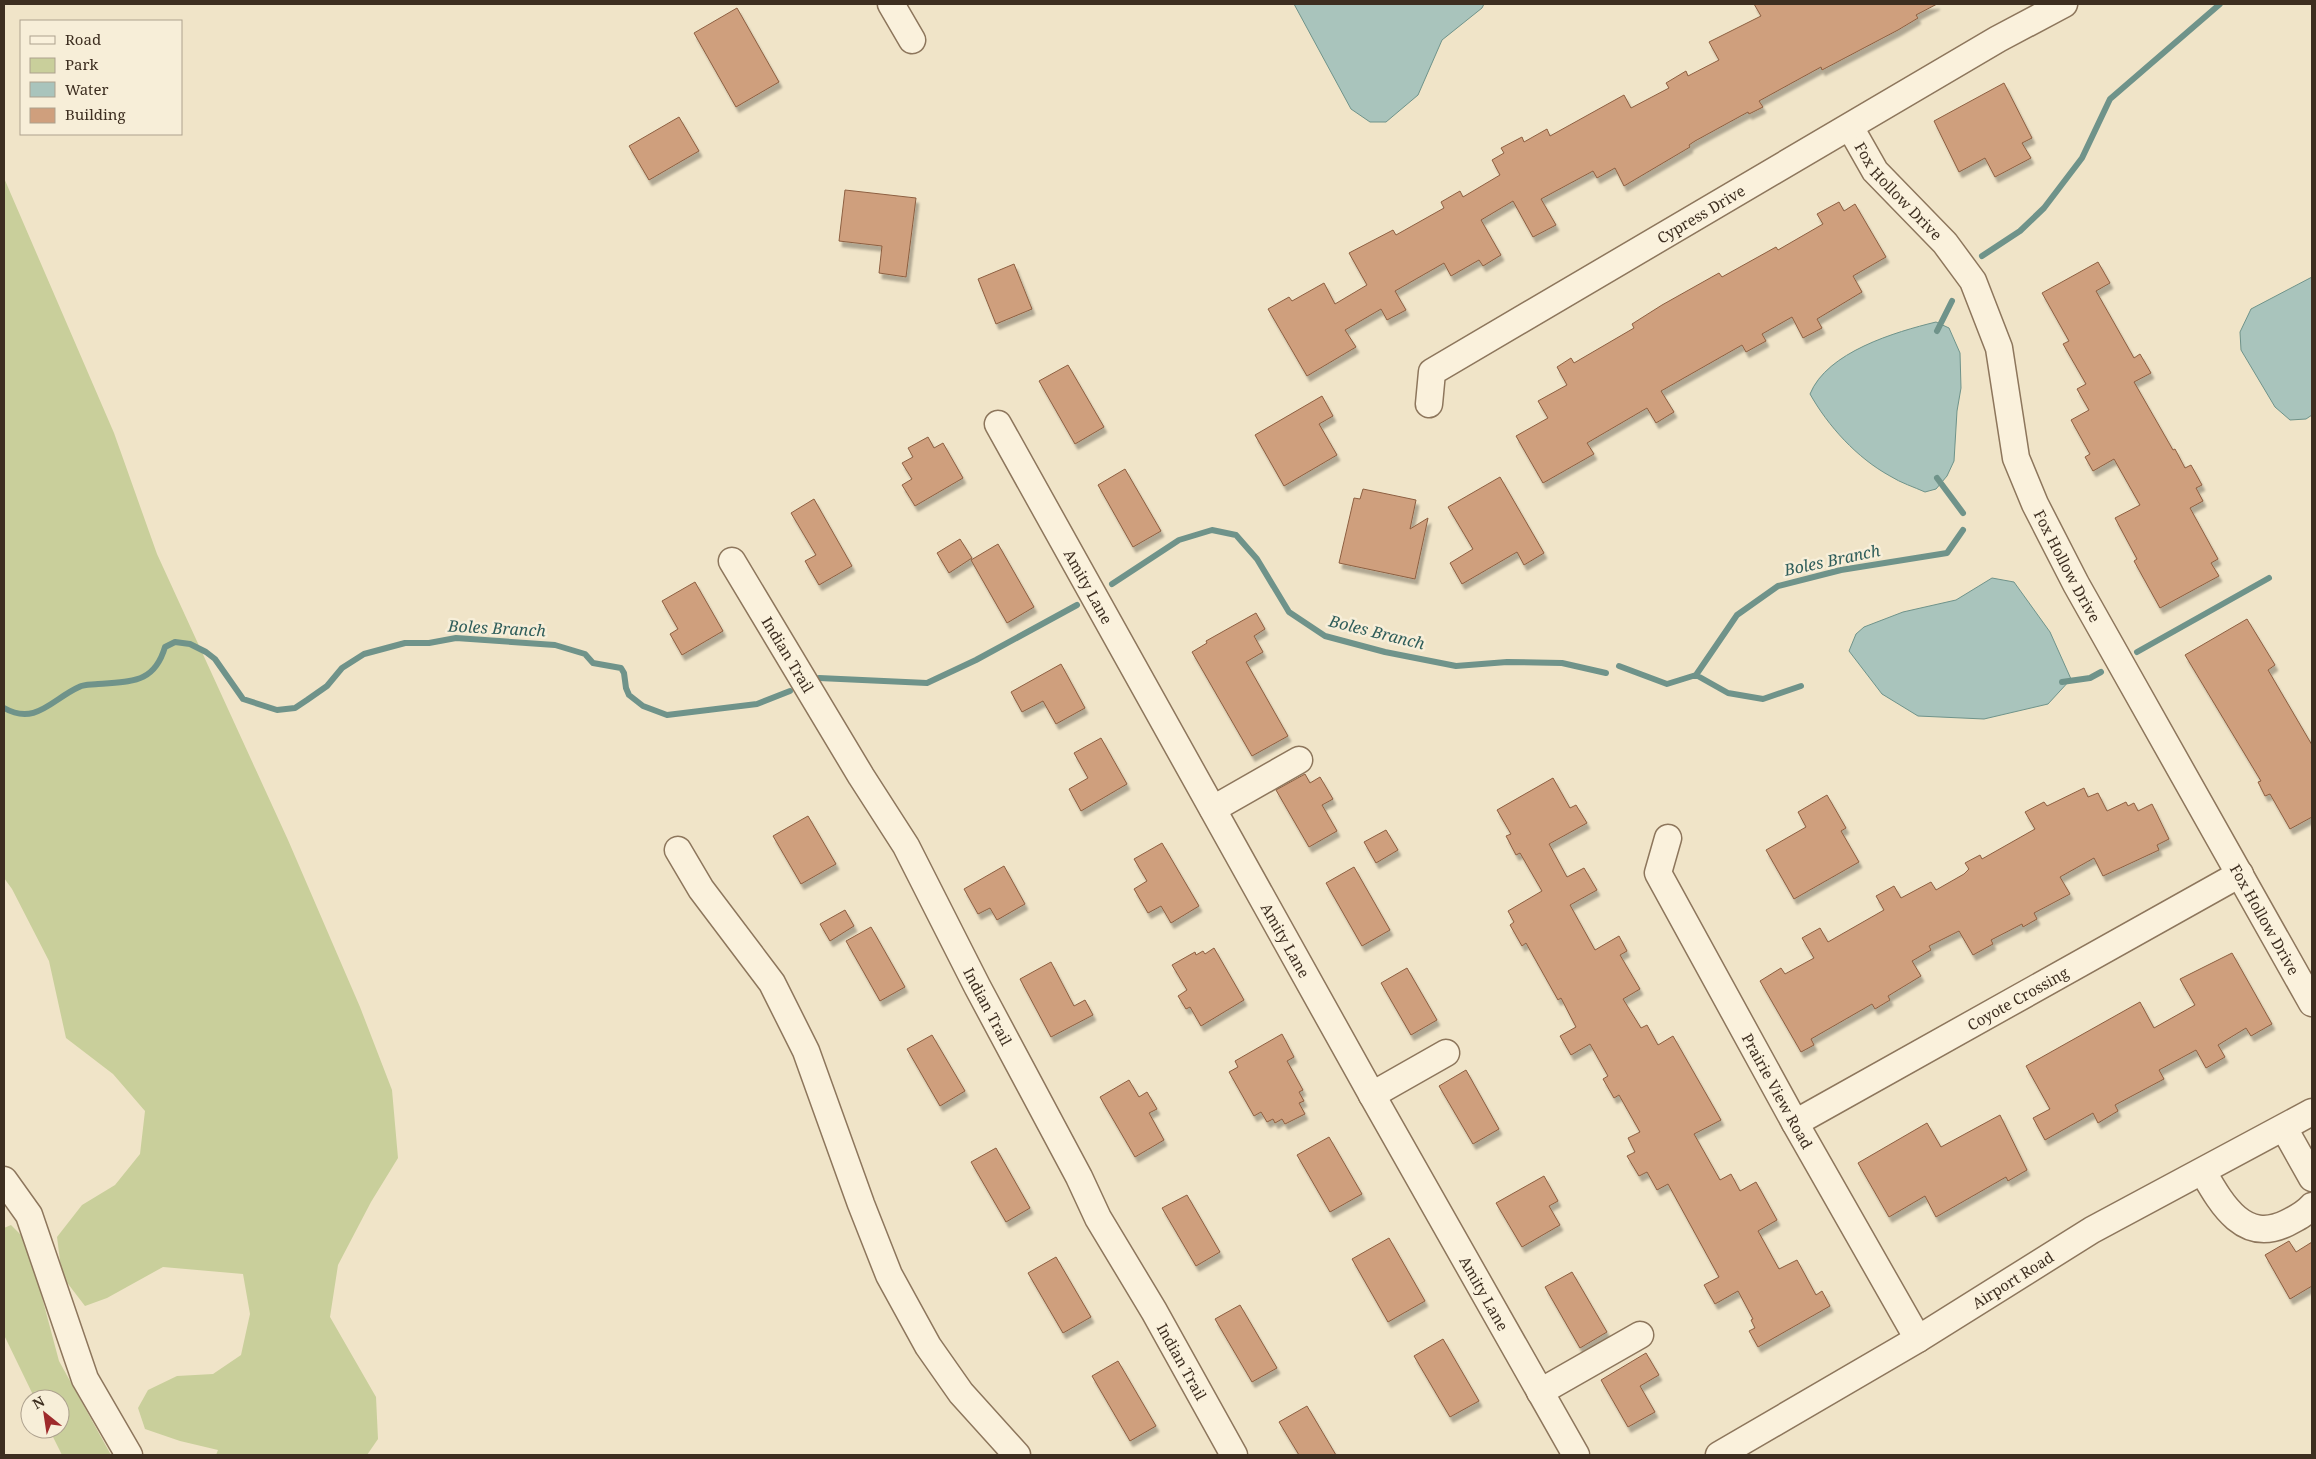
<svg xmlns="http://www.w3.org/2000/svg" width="2316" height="1459" font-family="'Noto Serif',serif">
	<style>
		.green { fill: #c9cf9b }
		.water { fill: #a9c4bc; stroke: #6f938a }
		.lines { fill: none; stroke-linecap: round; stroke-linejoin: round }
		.stream { stroke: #6f938a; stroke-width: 6 }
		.building { fill: #cf9f7d; stroke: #8d5f41; filter: url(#shadow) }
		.minor-casing { stroke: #8d765c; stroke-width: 29 }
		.minor { stroke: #faf1dc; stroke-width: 26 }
		.labels { text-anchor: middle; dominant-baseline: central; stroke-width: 5; stroke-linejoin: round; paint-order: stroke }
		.street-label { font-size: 15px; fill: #3d2e20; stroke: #f7eed8 }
		.water-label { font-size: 16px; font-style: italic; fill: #2f5d5a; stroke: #f7eed8 }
	</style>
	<defs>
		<filter id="shadow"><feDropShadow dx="3" dy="5.5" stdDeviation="1" flood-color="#0004"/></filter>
	</defs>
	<rect width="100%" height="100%" fill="#f0e4c8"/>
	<path class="green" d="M4,178l110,255 43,121 131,286 72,167 32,83 6,68 -27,44 -33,63 -8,52 46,80 2,42 -11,16h-151l2,-5 -38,-9 -35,-12 -7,-21 10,-18 29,-14 36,-2 28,-19 9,-41 -7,-40 -80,-7 -56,31 -22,8 -23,-30 -5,-39 25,-32 33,-20 25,-31 5,-43 -32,-37 -47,-36 -17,-77 -37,-72 -8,-11z
		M11,1225l16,16 32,120 52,94h-49l-13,-26h11v-30h-25l-31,-64v-107z"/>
	<path class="water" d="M1294,4h190l-2,4 -40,32 -24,55 -32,27h-16l-19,-13z
		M2312,277v138l-6,4 -16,1 -15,-13 -34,-57 -1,-18 11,-23z
		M1936,322l13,6 11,25 1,35 -4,23 -3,50 -7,15 -11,13 -11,3c-11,-5 -24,-9 -35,-16 -33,-18 -62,-50 -80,-82 17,-42 85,-62 126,-72z
		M1992,578l22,4 36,50 21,47 -23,25 -64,15 -66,-3 -36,-22 -33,-43 7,-17 8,-7 39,-15 53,-12z"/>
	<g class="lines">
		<path class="stream" d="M1982,256l38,-25 24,-23 38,-50 28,-59 110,-95
			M1937,331l15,-30
			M1937,478l26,35
			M1112,584l67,-44 33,-10 24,5 21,24 32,53 36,24 60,16 71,14 51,-4 55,1 44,10
			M2137,652l132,-74
			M1619,666l48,18 29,-9 41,-60 41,-29 63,-16 106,-17 16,-23
			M1696,675l32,18 35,6 38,-13
			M819,678l108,5 49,-23 101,-55
			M2062,682l28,-4 11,-6
			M4,708c32,18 48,-9 75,-21 6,-3 13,-2 19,-3 33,-3 56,0 67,-37l10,-5 15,2 16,8 9,7 28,40 34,11 18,-2 12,-8 20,-14 15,-18 22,-14 41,-11h24l27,-5 99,7 30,9 8,9 28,5 3,5 2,15 3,7 14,11 24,9 90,-11 33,-13"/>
	</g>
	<path class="building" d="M1754,4h183l-21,11 2,3 -20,12 -76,40 -1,-3 -62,34 4,6 -14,7 -1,-2 -53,29 -6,4 1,2 -66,39 -9,-18 -18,10 -4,-7 -52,28 15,26 -23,12 -20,-36 -32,19 20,35 -18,11 -4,-6 -28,16 -7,-13 -49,28 11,19 -19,10 -6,-11 -36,21 11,17 -49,29 -39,-67 21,-12 3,4 32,-18 11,21 32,-19 -18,-32 44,-23 3,5 48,-27 -3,-6 19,-11 3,6 37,-22 -8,-15 12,-7 -3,-5 21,-11 2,5 23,-13 3,7 74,-41 7,13 38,-20 -3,-5 20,-12 2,5 31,-16 -10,-18 52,-26z
		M737,8l42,74 -43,25 -42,-74z
		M2004,83l28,55 -10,5 9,15 -36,19 -10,-19 -26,14 -25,-51z
		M679,117l20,34 -50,29 -20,-34z
		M845,190l71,8 -10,79 -27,-4 3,-27 -43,-5z
		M1839,202l5,9 11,-7 31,53 -33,19 9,16 -45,27 5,9 -19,10 -11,-21 -30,17 4,7 -20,11 -4,-7 -81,46 13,21 -18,11 -9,-15 -60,35 7,11 -51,29 -27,-47 32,-18 -10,-17 29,-16 -10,-18 14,-9 3,5 60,-35 -2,-4 30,-19 57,-32 3,4 54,-30 2,3 45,-26 -6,-10z
		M2098,262l12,21 -14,8 38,67 6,-4 11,19 -17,9 39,68 2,-1 10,19 6,-3 11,20 -6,3 7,13 -13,7 28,51 -7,4 8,13 -59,32 -26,-47 3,-2 -22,-41 25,-13 -26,-46 -21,12 -8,-14 5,-3 -19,-34 18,-10 -12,-21 9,-5 -23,-40 6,-3 -27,-48z
		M1014,264l18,45 -36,15 -18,-45z
		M1068,365l36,62 -29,17 -36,-63z
		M1322,396l11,20 -14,8 18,31 -53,31 -29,-51z
		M928,437l6,11 9,-5 20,35 -48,28 -13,-21 10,-6 -10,-16 11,-6 -5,-9z
		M1125,469l36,62 -28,16 -35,-62z
		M1500,477l44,76 -20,12 -7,-13 -55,32 -12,-21 23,-14 -25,-42z
		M1363,489l53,11 -6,29 18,-11 -13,61 -76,-16 15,-65 6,1z
		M814,499l38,67 -33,19 -14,-24 11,-6 -25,-42z
		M960,539l12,19 -23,15 -12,-20z
		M998,544l36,63 -27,16 -36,-63z
		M695,582l28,49 -41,24 -12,-21 8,-5 -16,-28z
		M1256,613l9,16 -11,7 9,16 -17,10 42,74 -36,20 -60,-104 15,-9 -1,-2z
		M2247,619l28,46 -7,5 44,75v72l-22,12 -20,-35 -5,2 -7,-14 3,-1 -76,-126z
		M1061,664l24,44 -29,16 -13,-23 -21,11 -11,-20z
		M1101,738l26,46 -46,27 -12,-22 19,-11 -14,-25z
		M1305,774l5,9 10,-6 13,22 -11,6 15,26 -28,16 -33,-57z
		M1553,778l17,30 6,-3 11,18 -38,21 18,33 17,-9 13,22 -27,15 25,45 24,-14 8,15 -7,4 20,34 -17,10 18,29 6,-3 11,20 15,-9 48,84 -27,14 26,46 11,-6 9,17 16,-9 21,38 -19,11 21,38 18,-9 19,35 6,-4 8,15 -72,41 -9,-16 6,-3 -4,-8 2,-1 -15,-28 -23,13 -11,-19 15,-8 -51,-93 -11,6 -10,-18 -8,4 -12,-20 8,-4 -7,-14 12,-6 -21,-37 -5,3 -11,-19 5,-3 -18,-32 -19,11 -11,-19 16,-9 -15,-29 -3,2 -32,-57 -4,3 -12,-21 4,-3 -6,-11 34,-20 -22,-38 -4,2 -10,-19 5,-2 -14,-24z
		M2084,788l4,9 10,-4 9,18 19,-9 2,4 6,-3 4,8 14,-7 17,35 -12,6 2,5 -56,26 -9,-18 -34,19 10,17 -36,19 3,6 -14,8 -1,-3 -31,16 2,4 -20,11 -14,-24 -30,15 2,4 -19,11 9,15 -33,20 2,4 -15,9 -3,-5 -61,35 3,6 -13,7 -41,-71 21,-13 4,6 29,-16 -12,-20 18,-10 8,14 56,-32 -8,-14 18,-10 7,12 30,-16 5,8 28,-16 5,-5 -4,-6 15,-8 2,4 53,-30 -10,-17 19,-10 3,4z
		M1827,795l19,33 -5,3 18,31 -65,37 -28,-49 40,-23 -8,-15z
		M808,816l28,48 -35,20 -28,-48z
		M1386,830l12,20 -22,13 -12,-21z
		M1162,843l37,63 -28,17 -10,-17 -13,7 -14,-24 13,-8 -13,-22z
		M1004,866l21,38 -28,16 -7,-12 -12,6 -14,-25z
		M1354,867l36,63 -28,16 -36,-63z
		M845,910l9,16 -24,15 -10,-17z
		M871,927l34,60 -25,14 -34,-60z
		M1214,948l30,52 -43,26 -11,-19 -4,2 -8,-13 9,-6 -15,-25 23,-13 1,3 7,-4 2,3z
		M2232,953l40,71 -21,12 -5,-8 -28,17 7,12 -19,11 -10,-18 -37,20 5,9 -49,26 3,6 -20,12 -5,-10 -48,27 -12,-22 17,-9 -24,-43 114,-64 14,26 41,-23 -15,-26z
		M1051,962l23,44 11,-6 8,15 -42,22 -31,-58z
		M1407,968l30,52 -26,15 -30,-52z
		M1282,1034l12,23 -7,4 16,29 -4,2 5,9 -5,2 6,11 -20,10 -3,-5 -7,4 -2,-4 -6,3 -6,-10 -7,4 -25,-44 9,-5 -3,-6z
		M932,1035l33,56 -25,15 -33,-57z
		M1466,1070l33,59 -26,15 -34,-58z
		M1129,1080l10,17 8,-5 10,17 -8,4 15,27 -29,17 -35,-60z
		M2000,1115l27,55 -19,11 -2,-4 -70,40 -11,-21 -36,21 -31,-54 69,-40 14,24z
		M1329,1137l33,57 -32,18 -33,-57z
		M996,1148l34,60 -24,14 -35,-60z
		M1544,1176l14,25 -9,5 11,19 -38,22 -26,-44z
		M1187,1195l33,57 -24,14 -34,-58z
		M1389,1238l36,63 -37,21 -36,-63z
		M2289,1241l7,11 16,-10v44l-22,13 -25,-44z
		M1056,1257l35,60 -28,16 -35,-60z
		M1572,1272l35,60 -27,16 -35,-61z
		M1240,1305l37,63 -25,14 -37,-63z
		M1443,1339l36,62 -29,16 -36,-61z
		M1646,1353l13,22 -19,11 15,26 -27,15 -27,-47z
		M1118,1361l38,65 -26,15 -38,-65z
		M1307,1406l29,49h-37l-20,-33z"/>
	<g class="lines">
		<g class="minor-casing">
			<g id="minor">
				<path d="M891,4l21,36"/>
				<path id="s1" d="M1850,127l25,44 70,72 28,38 26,67 17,110 19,46 41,80 236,419"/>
				<path id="s2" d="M1429,404l3,-32 566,-333 66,-35"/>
				<path id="s3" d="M998,424l374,671 204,360"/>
				<path id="s4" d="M732,561l129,215 45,70 71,140 102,191 19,41 56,93 80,144"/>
				<path d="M1213,809l86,-49"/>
				<path id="s5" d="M1668,838l-10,35 137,250 123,216"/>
				<path d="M678,850l23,39 71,94 34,68 55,153 28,71 39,71 33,47 56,62"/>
				<path d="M1372,1095l74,-42"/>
				<path id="s6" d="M1795,1123l445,-249"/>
				<path d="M2284,1128l28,50"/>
				<path d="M2203,1172c19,33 41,72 84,51 10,-5 18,-9 25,-17"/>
				<path d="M4,1180l25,35 56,164 44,76"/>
				<path d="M1540,1392l100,-57"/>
				<path id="s7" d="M1719,1455l199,-116 174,-109 220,-118"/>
			</g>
		</g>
		<use href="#minor" class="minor"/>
	</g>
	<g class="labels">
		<g class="street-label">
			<text stroke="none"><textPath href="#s1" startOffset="81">Fox Hollow Drive</textPath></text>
			<text stroke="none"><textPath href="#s2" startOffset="344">Cypress Drive</textPath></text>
			<text stroke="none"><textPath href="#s1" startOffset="501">Fox Hollow Drive</textPath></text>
			<text stroke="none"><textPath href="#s3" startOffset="186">Amity Lane</textPath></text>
			<text stroke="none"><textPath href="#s4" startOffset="109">Indian Trail</textPath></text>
			<text stroke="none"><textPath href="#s1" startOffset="906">Fox Hollow Drive</textPath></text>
			<text stroke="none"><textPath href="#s3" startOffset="591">Amity Lane</textPath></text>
			<text stroke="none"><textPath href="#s6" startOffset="255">Coyote Crossing</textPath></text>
			<text stroke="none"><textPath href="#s4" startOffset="514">Indian Trail</textPath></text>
			<text stroke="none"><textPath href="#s5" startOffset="285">Prairie View Road</textPath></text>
			<text stroke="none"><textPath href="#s7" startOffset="342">Airport Road</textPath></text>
			<text stroke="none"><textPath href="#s3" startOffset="996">Amity Lane</textPath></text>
			<text stroke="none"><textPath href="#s4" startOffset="919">Indian Trail</textPath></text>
		</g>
		<g class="water-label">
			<text transform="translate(1832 560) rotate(-12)">Boles Branch</text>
			<text transform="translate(497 628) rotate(3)">Boles Branch</text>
			<text transform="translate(1377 632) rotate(14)">Boles Branch</text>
		</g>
	</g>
	<rect width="2316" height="1459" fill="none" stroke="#3d2e20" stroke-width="10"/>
	<rect x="20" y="20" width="162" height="115" fill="#f7eed8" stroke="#ada18e"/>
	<rect x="30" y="36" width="25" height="8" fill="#faf1dc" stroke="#ada18e"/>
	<text x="65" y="45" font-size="15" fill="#3d2e20">Road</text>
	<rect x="30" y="58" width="25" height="15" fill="#c9cf9b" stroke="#ada18e"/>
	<text x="65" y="70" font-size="15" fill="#3d2e20">Park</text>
	<rect x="30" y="82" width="25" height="15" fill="#a9c4bc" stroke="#ada18e"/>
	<text x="65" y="95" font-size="15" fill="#3d2e20">Water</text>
	<rect x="30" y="108" width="25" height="15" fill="#cf9f7d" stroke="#ada18e"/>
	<text x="65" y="120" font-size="15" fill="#3d2e20">Building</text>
	<g transform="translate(45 1414) rotate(330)"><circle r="24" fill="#f7eed8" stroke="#ada18e"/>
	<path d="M0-4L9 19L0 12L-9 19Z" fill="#9e2a2b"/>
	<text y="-8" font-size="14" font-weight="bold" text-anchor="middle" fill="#3d2e20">N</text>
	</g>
</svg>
